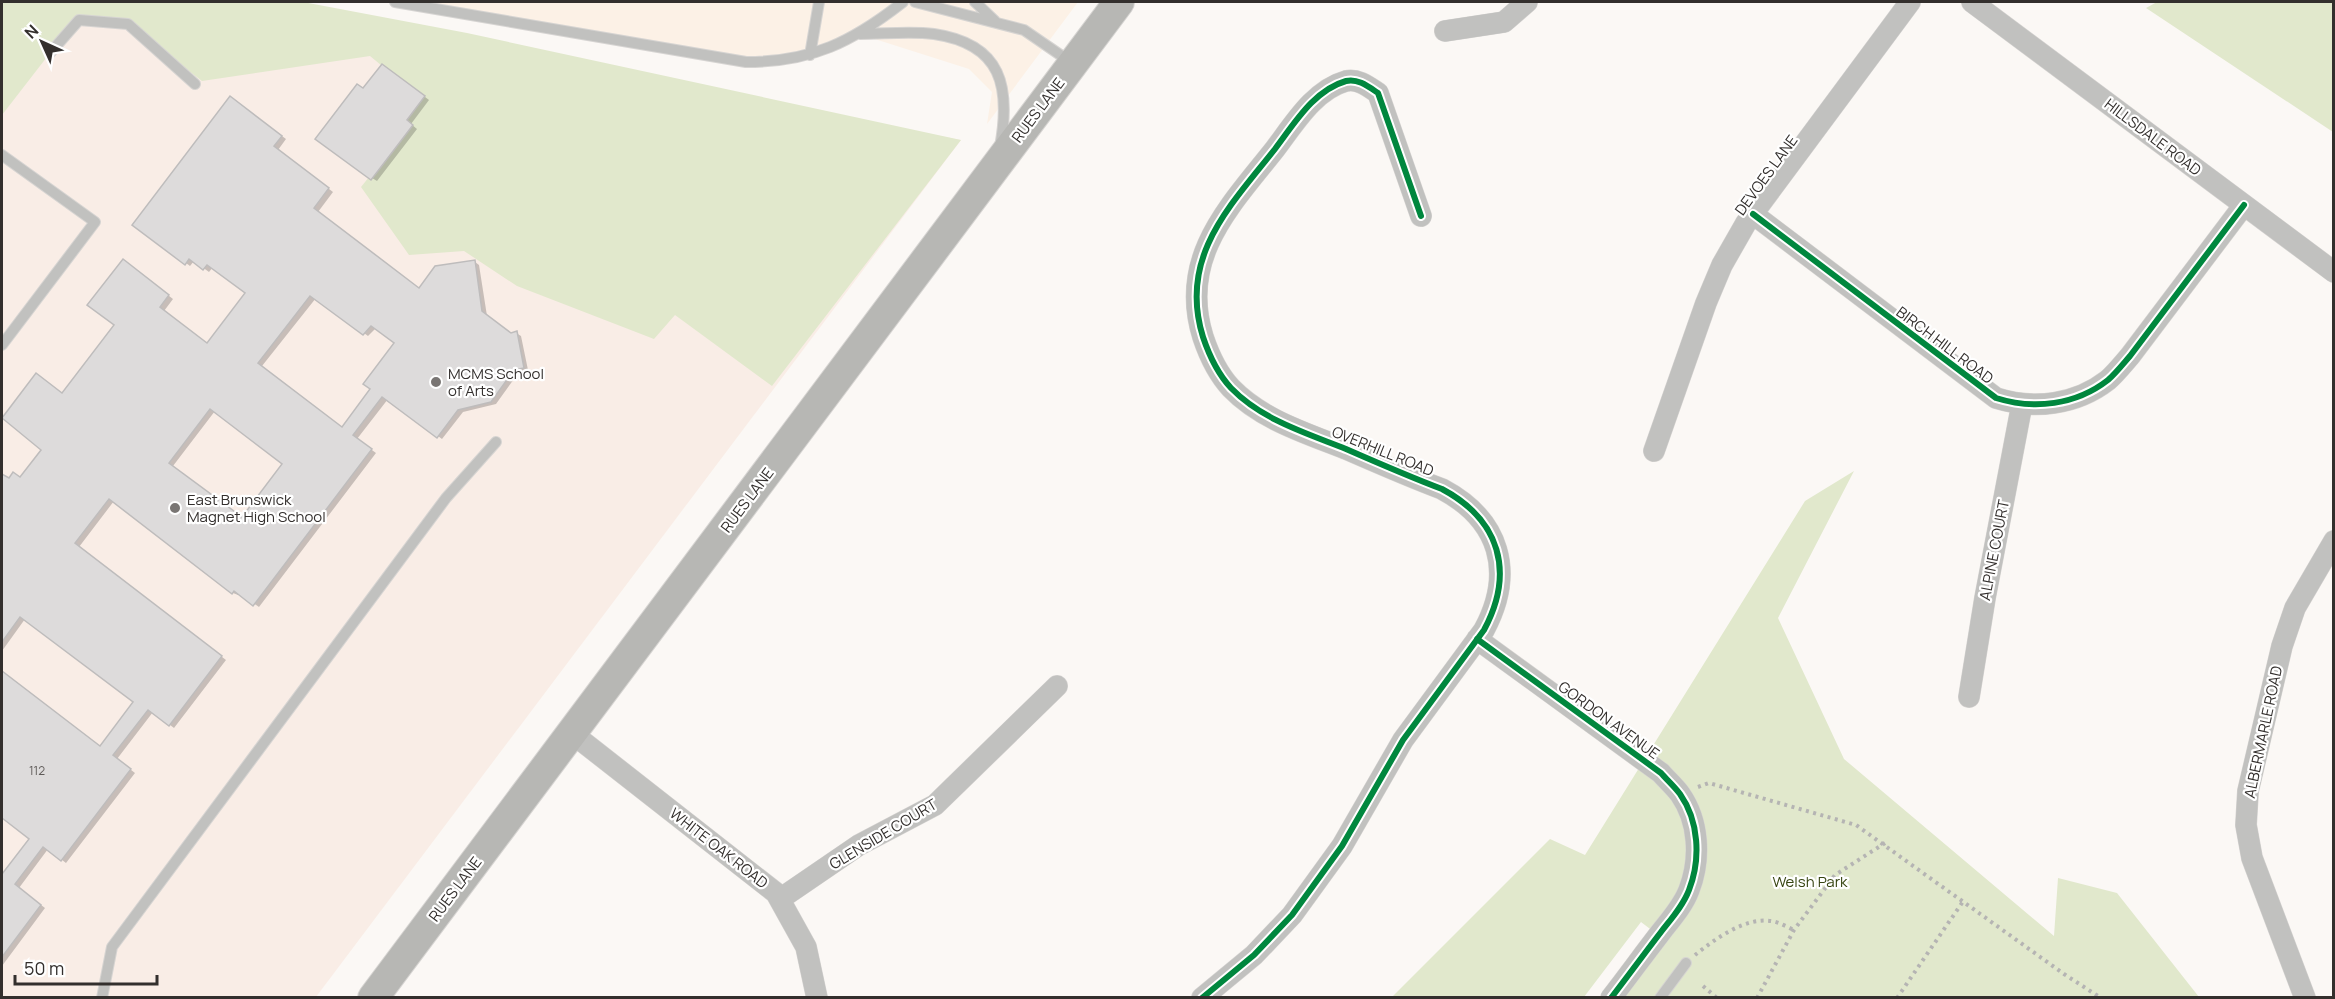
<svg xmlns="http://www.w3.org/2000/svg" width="2335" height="999" font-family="Manrope,sans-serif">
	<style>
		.commercial { fill: #fcf1e6 }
		.built { fill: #f9ede6 }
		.green { fill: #e1e8cc }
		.shadow { fill: #0003; fill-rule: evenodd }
		.building { fill: #dddbdb; stroke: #bebcbc; stroke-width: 1.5; fill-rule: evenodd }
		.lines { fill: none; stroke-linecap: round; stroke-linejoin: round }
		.lane-casing { stroke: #d6d4d2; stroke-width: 12 }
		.street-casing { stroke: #d6d4d2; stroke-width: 22 }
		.secondary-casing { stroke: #d6d4d2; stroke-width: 32 }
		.path { stroke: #b5b4b3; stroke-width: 4; stroke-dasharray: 3 4.5; stroke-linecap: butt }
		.lane { stroke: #c1c1bf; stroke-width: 10 }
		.street { stroke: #c1c1bf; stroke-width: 21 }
		.secondary { stroke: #b7b7b4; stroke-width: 30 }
		.cycleway-casing { stroke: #fff; stroke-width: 10 }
		.cycleway { stroke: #00873e; stroke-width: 6 }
		.poi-dot { fill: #797573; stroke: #fff; stroke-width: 2 }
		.labels { text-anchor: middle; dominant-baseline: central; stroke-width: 4.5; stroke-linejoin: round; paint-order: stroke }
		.number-label { font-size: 12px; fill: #5e5a58 }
		.street-label { font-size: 15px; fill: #332f2d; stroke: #fff }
		.poi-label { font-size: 15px; fill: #332f2d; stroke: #fff; text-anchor: start }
		.park-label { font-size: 15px; fill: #374512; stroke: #fff }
	</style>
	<rect width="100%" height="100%" fill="#fbf8f5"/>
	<path class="commercial" d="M395,2h683l-91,122 5,-32 -23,-23 -110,-35 -87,28z"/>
	<path class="built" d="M2,2h228l731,138 -645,857 -314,1z"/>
	<path class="green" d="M2,2h301l164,31 494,107 -189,246 -97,-71 -21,24 -137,-53 -53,-35 -55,4 -48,-68 49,-61 -5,-6 16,-22 -51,-42 -168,25 -74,-57 -49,-4 -29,33 -48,62z
		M2157,2h176v130l-187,-124z
		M1854,471l-76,147 66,141 210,177 4,-58 59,15 82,104h-588l47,-62 -17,-13 -57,75 -193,1 159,-159 35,16 220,-354z"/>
	<path class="shadow" d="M387,68l42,32 -18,24 6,5 -40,52 -5,-3 -8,-88z
		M235,101l51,38 -8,11 55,42 -15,20 102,77 55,-27 4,3 8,51 25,18 4,-1 5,3 7,34 -9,2 -23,32 -33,8 -21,27 -54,-40 -31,40 19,14 -117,154 -20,-14 -1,2 -5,-2 -119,-92 -35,46 147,113 -52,68 -21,-16 -36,47 18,14 -69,90 -18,-14 -29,39 26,20 -43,58v-88l29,-40 -29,-22v-145l99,76 34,-45 -110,-83 -23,32v-166l4,-7 15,1 22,-29 -40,-31 33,-44 27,20 53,-70 12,-61 45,35 -9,12 44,33 39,-51 -34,-26 -4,5 -15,-11 -4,5 -4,-3zM316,298l52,38 8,-8 20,14 -24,47 -29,39 -81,-62zM215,411l69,53 -41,55 -70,-53z"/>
	<path class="building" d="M382,64l43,32 -18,24 6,5 -42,55 -56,-41 42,-55 6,4z
		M230,96l52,40 -8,10 55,42 -15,20 105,80 16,-22 40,-6 7,51 29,22 6,-2 7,37 -10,2 -23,32 -33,8 -21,28 -55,-41 -29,38 19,14 -119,157 -19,-15 -2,3 -123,-95 -34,44 147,113 -53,70 -21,-16 -35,45 18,14 -70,92 -18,-14 -28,37 26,21 -39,52v-83l27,-35 -27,-21v-147l98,75 33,-44 -113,-85 -18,25v-168l7,4 4,-6 7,5 21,-27 -39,-32 34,-45 26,20 52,-68 -27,-20 36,-46 46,36 -9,12 47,36 38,-50 -38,-28 -4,5 -14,-11 -4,6 -53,-40zM310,296l53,39 8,-9 23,17 -31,41 7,5 -28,38 -84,-64zM210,409l72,55 -40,53 -73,-54z"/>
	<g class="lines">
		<g class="lane-casing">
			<path id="lane" d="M395,2l351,60c66,0 106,-20 157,-60
				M915,2l109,28 48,33
				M975,2l20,19
				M860,34c24,0 50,-3 74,0 68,10 77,53 66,113
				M50,53l29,-33 49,4 67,60
				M810,55l9,-53
				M2,155l93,67 -93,123
				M102,998l10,-51 334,-449 50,-56
				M1660,998l26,-35"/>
		</g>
		<g class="street-casing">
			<path id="street" d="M1972,2l362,270
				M1445,31l59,-9 23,-20
				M1753,214l243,184c38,12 80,7 112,-18 8,-7 15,-16 22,-24l114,-151
				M1654,451l52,-148 16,-38 24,-42 164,-221
				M1477,639l184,134c6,7 13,13 19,21 19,27 21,65 9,96 -6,16 -18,29 -28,42 -17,22 -33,44 -50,66
				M1969,697l16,-99 37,-194
				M573,734l203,159 30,54 11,51
				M780,899l79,-54 76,-40 122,-119
				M1202,998l52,-43 38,-40 50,-69 61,-106 81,-110c31,-58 16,-110 -42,-141 -32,-12 -64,-26 -96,-40 -40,-16 -84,-29 -115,-61 -13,-14 -22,-33 -28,-51 -25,-80 27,-131 72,-188 19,-25 39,-59 71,-68 12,-3 23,6 32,12l43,123
				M2305,998l-53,-140 -6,-33 2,-34 34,-145 13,-38 39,-67"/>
		</g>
		<g class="secondary-casing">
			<path id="secondary" d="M373,998l746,-996"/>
		</g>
		<path class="path" d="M1698,787l11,-4 147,42 208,149 37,24
			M1695,955c20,-16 50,-38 76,-34 8,1 16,6 23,9
			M1703,986l14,12
			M1757,998l37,-68 41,-55 50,-32
			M1897,998l67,-98"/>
		<use href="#lane" class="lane"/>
		<use href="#street" class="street"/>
		<use href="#secondary" class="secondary"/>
		<g class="cycleway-casing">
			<path id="cycleway" d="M1753,214l243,184c38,12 80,7 112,-18 8,-7 15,-16 22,-24l114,-151
				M1477,639l184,134c6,7 13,13 19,21 19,27 21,65 9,96 -6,16 -18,29 -28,42 -17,22 -33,44 -50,66
				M1202,998l52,-43 38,-40 50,-69 61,-106 81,-110c31,-58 16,-110 -42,-141 -32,-12 -64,-26 -96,-40 -40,-16 -84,-29 -115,-61 -13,-14 -22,-33 -28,-51 -25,-80 27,-131 72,-188 19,-25 39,-59 71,-68 12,-3 23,6 32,12l43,123"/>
		</g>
		<use href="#cycleway" class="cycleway"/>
	</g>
	<g class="poi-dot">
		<circle cx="436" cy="382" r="6"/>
		<circle cx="175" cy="508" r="6"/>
	</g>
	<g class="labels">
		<g class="number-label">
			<text x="37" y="770">112</text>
		</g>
		<g class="street-label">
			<text transform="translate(1038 110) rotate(-53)">RUES LANE</text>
			<text transform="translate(2153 137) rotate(37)">HILLSDALE ROAD</text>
			<text transform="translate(1766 175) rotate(-54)">DEVOES LANE</text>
			<text transform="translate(1945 345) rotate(37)">BIRCH HILL ROAD</text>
			<text transform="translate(1383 451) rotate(22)">OVERHILL ROAD</text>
			<text transform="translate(747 500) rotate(-53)">RUES LANE</text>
			<text transform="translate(1994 550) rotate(-79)">ALPINE COURT</text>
			<text transform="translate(1609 720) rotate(36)">GORDON AVENUE</text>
			<text transform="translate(2263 732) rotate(-78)">ALBERMARLE ROAD</text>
			<text transform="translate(883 834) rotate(-31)">GLENSIDE COURT</text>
			<text transform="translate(719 848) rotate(38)">WHITE OAK ROAD</text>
			<text transform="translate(455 889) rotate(-53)">RUES LANE</text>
		</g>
		<g class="poi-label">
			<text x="448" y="373">MCMS School<tspan x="448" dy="17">of Arts</tspan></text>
			<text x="187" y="499">East Brunswick<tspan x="187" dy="17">Magnet High School</tspan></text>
		</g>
		<g class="park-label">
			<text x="1810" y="881">Welsh Park</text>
		</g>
	</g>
	<rect width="2335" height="999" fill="none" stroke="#332f2d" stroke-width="6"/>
	<g transform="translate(42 42) rotate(315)" stroke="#ffffff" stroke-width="4.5" paint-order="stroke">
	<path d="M0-4.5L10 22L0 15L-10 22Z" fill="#332f2d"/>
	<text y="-9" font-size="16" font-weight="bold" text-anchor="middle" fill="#332f2d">N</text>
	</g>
	<path d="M15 975v9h142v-9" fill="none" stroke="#332f2d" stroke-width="3"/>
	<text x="24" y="975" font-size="18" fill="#332f2d" stroke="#ffffff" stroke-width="4.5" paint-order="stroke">50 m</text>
</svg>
